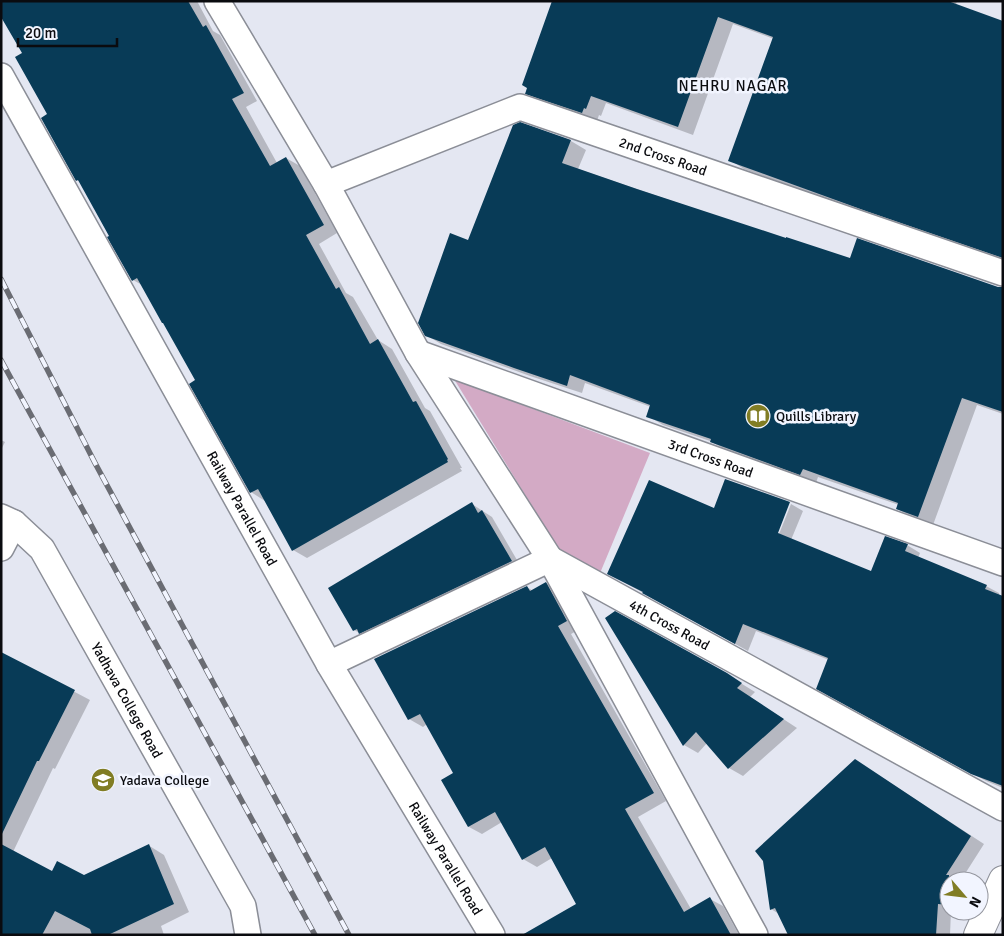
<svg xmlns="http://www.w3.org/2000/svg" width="1004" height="936" font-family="Signika,sans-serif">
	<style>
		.green { fill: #d3aac5 }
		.shadow { fill: #0003; fill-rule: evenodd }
		.building { fill: #083b57 }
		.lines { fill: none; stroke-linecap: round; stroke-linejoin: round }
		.street-casing { stroke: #8b8e97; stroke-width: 28 }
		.secondary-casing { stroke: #8b8e97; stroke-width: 30 }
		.street { stroke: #fff; stroke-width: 25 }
		.secondary { stroke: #fff; stroke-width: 28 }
		.rail-casing { stroke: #6a6c73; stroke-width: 5.5 }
		.rail { stroke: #f2f5ff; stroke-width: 4; stroke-dasharray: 11; stroke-linecap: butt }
		.labels { text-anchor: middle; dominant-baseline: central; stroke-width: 5; stroke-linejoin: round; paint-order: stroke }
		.street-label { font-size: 14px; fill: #0a0b0f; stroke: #f2f5ff }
		.poi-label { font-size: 14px; fill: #0a0b0f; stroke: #f2f5ff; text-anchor: start }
		.neighbourhood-label { font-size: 15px; letter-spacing: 1px; fill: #0a0b0f; stroke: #f2f5ff }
	</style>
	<rect width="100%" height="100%" fill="#e4e7f2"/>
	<path class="green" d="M454,379l196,74 -52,125 -31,-15z"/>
	<path class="shadow" d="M1,1h196l16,30 7,4 37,66 -11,6 31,56 9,-5 14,8 37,67 -18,11 27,49 7,4 25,43 14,9 33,59 5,3 32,57h-2l2,3 -155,87 -14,-8 -28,-49 -14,-9 -60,-108 6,-3 -55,-96 -9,-5 -52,-97 -4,-3z
		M554,1h403l-1,4 47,17v238l-121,-41 -138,-50 -14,-9 44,-121 -41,-15 -40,111 -87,-32 -5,13 -2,-1 -2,6 -56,-20 -14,-8z
		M520,124l51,17 15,9 -8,19 209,71 64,20 152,30v124l-26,-9 -44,120 -21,-8 -15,-8 2,-4 -81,-28 -2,6 -90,-33 -16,-9 -47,-16 -15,-9 3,-9 -66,-24 -3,10 -52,-17 -89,-32 -15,-9 43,-93z
		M1,440l4,2 -4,8z
		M726,480l64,23h-2l-13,35 2,1 14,-35 12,7 -12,29 80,32 36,-27 13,8 -2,5 68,28 13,7v3l4,1v191l-17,-7 -155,-85 -2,-36 -73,-29 -8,20 -126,-70 92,-71z
		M472,504l20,13 29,50 -156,69 -11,-6z
		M546,583l13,8 21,38 -9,5 95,167 -28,16 53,92 19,-10 13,7 16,29h-205l44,-31 -26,-46 -15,9 -14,-8 -21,-37 -20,12 -13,-7 -26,-47 12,-6 -28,-50 -4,3 -14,-8 118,-132 6,4z
		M1,653l89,47 -35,69 -2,-1 -40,84 39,21 32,3 64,-31 16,10 25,57 -28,14 3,9h-163z
		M726,674l29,18 -5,5 47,31 -54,48 -14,-8 -22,-25 -9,10 -14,-8z
		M869,769l115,75 -21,33h13l13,8 -2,28 -36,-2 -1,24h-160l-11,-21 -8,-5zM949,881h30v30h-30z"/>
	<path class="building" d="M1,1h187l15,26 3,-2 38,68 -12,6 38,67 16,-9 38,68 -18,10 30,54 3,-2 31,57 8,-5 35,63 3,-1 32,58 -1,1 1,2 -156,89 -34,-62 -8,4 -61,-109 6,-4 -32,-57h-1l-25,-45 -5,3 -25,-44 2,-1 -31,-56 -2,1 -35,-63 6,-4 -32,-57 7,-4 -21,-36z
		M552,1h396l55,20v237l-137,-47 -138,-50 45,-124 -55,-20 -40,110 -87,-31 -5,13 -2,-1 -2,5 -57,-19 2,-6 -5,-3z
		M520,122l51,18 -9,23 75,26 149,49v-1l64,21 7,-20 141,49h5v125l-41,-14 -44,119 -22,-8 2,-6 -95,-34 -3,6 -90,-33 1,-3 -65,-22 4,-12 -80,-30 -3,11 -53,-18 -89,-32 -7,-13 32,-90 18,7 45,-115z
		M725,479l65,23 -12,31 93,38 14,-35 23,8 -3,7 82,34 -2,4 18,7v190l-32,-12 -155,-85 12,-31 -85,-34 -8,20 -93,-51 1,-1 -36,-18 42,-94 65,28z
		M472,502l6,11 4,-3 30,51 -153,73 -2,-5 -4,2 -25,-43z
		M546,582l21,39 -9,5 96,167 -29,16 59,103 26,-15 21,38h-209l54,-31 -31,-57 -23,13 -27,-48 -27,15 -27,-47 12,-7 -33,-59 -12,6 -34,-61 153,-73 3,5z
		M615,611l112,62 15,10 -5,5 47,31 -56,50 -32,-37 -13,14 -78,-128z
		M1,652l74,38 -36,71h-2l-36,75z
		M855,759l116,77 -25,39h3v30l-11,-1 -2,31h-148l-13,-27 -5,2 -7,-49 -8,-10z
		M1,844l51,27 5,-10 27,14 65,-31 25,60 -66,31h-16l-2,-6 -35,-18 -13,24h-41z"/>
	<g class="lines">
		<g class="street-casing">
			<g id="street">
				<path d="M217,1l109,183 92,169 132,206 205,376"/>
				<path id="s1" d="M1,76l328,588 163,271"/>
				<path id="s2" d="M326,184l194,-77 483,166"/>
				<path id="s3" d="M418,353l585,210"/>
				<path id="s4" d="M1,517l13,6 28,26 201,357 5,29"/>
				<path d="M1,548l13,-25"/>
				<path id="s5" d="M329,664l221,-105 453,249"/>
			</g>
		</g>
		<g class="secondary-casing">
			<path id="secondary" d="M978,935l25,-55"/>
		</g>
		<use href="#street" class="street"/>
		<use href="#secondary" class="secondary"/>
		<g class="rail-casing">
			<path id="rail" d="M1,279l94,184 254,472
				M1,360l30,55 284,520"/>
		</g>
		<use href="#rail" class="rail"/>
	</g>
	<defs>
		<g id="library-disc" transform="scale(1.25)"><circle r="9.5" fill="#817d24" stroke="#f2f5ff"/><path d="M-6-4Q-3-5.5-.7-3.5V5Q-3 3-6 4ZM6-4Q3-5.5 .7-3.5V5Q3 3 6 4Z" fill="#fff"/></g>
		<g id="university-disc" transform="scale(1.25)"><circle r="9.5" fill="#817d24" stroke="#f2f5ff"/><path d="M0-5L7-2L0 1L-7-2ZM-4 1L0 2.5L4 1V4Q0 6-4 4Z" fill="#fff"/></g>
	</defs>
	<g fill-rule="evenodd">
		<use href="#library-disc" x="758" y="416"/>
		<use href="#university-disc" x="103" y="780"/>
	</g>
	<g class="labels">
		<g class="street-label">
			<text stroke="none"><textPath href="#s2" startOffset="360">2nd Cross Road</textPath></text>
			<text stroke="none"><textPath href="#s3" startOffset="311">3rd Cross Road</textPath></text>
			<text stroke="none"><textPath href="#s1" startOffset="495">Railway Parallel Road</textPath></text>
			<text stroke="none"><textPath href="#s5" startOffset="381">4th Cross Road</textPath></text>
			<text stroke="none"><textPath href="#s4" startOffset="226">Yadhava College Road</textPath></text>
			<text stroke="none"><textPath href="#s1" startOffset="900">Railway Parallel Road</textPath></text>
		</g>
		<g class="poi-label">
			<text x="776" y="416">Quills Library</text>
			<text x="120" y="780">Yadava College</text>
		</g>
		<g class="neighbourhood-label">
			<text x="733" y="86">NEHRU NAGAR</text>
		</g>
	</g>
	<rect width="1004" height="936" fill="none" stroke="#0a0b0f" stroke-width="5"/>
	<g transform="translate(964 896) rotate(118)"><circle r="24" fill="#f2f5ff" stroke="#95979f"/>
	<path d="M0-4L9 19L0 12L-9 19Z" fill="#817d24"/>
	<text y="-8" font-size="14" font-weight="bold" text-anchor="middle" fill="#0a0b0f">N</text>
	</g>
	<path d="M18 38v8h99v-8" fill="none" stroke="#0a0b0f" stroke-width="2.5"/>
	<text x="25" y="38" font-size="15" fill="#0a0b0f" stroke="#f2f5ff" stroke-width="4" paint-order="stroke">20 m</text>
</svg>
